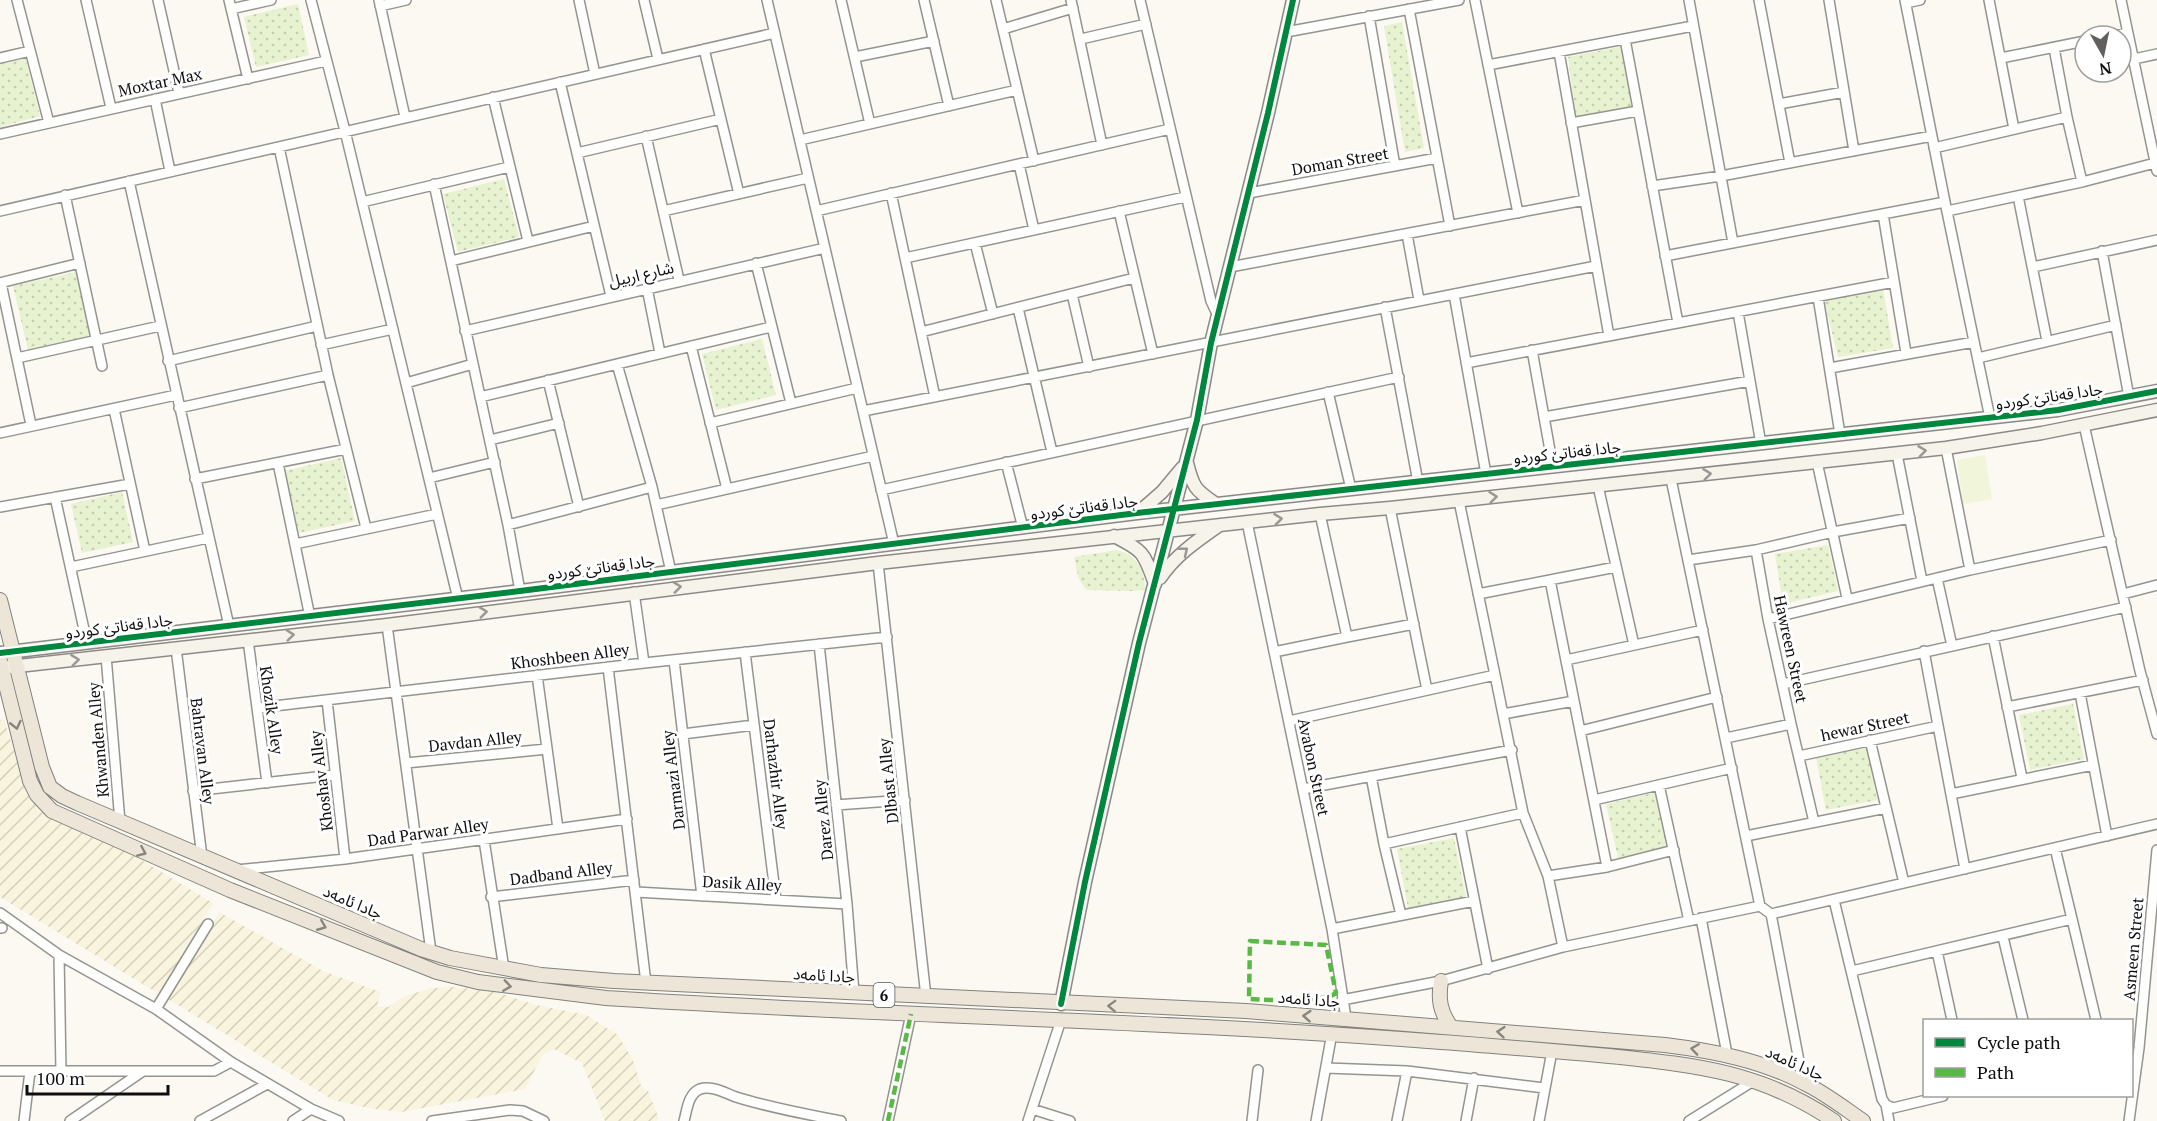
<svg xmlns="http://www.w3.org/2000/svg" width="2157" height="1121" font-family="'PT Serif','Noto Sans Arabic',serif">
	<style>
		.farmland { fill: url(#farmland-furrows) }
		.green { fill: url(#green-dots) }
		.pitch { fill: #f1f6da }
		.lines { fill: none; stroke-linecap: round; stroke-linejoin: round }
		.street-casing { stroke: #959491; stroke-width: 12 }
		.secondary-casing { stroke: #8b8a87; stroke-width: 15 }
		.primary-casing { stroke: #82817e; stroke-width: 16 }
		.street { stroke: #fefefd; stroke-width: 9 }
		.secondary { stroke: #f5f3ea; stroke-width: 12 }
		.primary { stroke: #ede6d8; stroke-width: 14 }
		.quiet { stroke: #58b947; stroke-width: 4.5; stroke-dasharray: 9 4.5; stroke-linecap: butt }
		.cycleway-casing { stroke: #fff; stroke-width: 10 }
		.cycleway { stroke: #00873e; stroke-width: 6 }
		.oneway { stroke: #999792 }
		.oneway2 { stroke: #89857d }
		.labels { text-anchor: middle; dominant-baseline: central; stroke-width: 6; stroke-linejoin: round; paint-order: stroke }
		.shield { fill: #fff; stroke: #565656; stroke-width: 1.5 }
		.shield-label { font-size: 15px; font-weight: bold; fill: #0e0e0e }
		.street-label { font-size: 16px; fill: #0e0e0e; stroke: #fff }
	</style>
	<defs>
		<pattern id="farmland-furrows" width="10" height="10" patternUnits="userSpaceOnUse" patternTransform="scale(1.5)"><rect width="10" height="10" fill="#f9f4dd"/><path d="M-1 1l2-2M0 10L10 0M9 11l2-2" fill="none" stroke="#d4d0bc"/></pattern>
		<pattern id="green-dots" width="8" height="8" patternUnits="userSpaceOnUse" patternTransform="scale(1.5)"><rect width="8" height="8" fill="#e7f2d0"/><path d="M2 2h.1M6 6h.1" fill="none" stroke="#c5ceb1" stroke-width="1.8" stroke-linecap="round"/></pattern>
	</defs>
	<rect width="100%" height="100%" fill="#fbf9f2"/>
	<path class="farmland" d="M4,719l21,69 20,19 48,24 120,72 -54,91 -159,-97v-177z
		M219,912l104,59 57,21 -3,15h11l17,-11 27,-8 21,-1 40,4 43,14 50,10 32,20 15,25 8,26 7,5 11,28 -3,2h-51l-23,-58 -28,-14 -11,5 -18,35 -124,23 -33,-4 -35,-8 -165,-101z"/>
	<path class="green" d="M298,4l11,51 -53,12 -12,-50z
		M1402,22l22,126 -19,4 -21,-126z
		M1624,46l10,61 -58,10 -8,-60z
		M25,57l15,59 -40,11v-64z
		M504,179l15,58 -61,15 -15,-58z
		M76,272l15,64 -63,14 -15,-64z
		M1883,289l10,59 -55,9 -14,-57z
		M762,339l14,56 -60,15 -14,-56z
		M341,458l14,63 -56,12 -15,-62z
		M122,492l11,50 -51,11 -11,-49z
		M1828,545l10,46 -55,13 -8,-50z
		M1117,550c20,5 28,20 28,40l-15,1 -43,-1c-10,-9 -10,-21 -13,-33z
		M2073,704l11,55 -54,11 -11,-55z
		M1867,748l10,52 -51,10 -10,-53z
		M1657,792l12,54 -51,12 -12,-54z
		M1454,838l12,59 -58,11 -11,-59z"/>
	<path class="pitch" d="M1985,455l7,44 -29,5 -6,-44z"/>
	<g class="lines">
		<g class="street-casing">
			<path id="street" d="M17,0l32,123
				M86,0l25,108
				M158,0l21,93
				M229,0l19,79
				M311,0l34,131 113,468
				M379,0l26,117
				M579,0l16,74
				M644,0l14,59
				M767,0l127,544
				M841,0l29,124
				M924,0l25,106
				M996,0l38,161
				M1071,0l31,145
				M1140,0l71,301 7,15
				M1475,0l43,213
				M1689,0l44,243
				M1759,0l31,163
				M1829,0l25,151
				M1905,0l40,202 45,216
				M1989,0l25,129
				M2121,0l36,171
				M1906,3l14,-3
				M380,6l26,-6
				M231,9l40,-9
				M1409,9l41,217
				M1369,16l26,150
				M1003,29l70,-21
				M1286,32l173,-32
				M2111,36l17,-3
				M1081,39l65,-15
				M1625,39l53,284
				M2054,48l13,69 15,65
				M704,49l35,145
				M1559,52l50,284
				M855,57l79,-16
				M0,58l30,-7
				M2001,58l84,-17
				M2134,59l23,-5
				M1488,65l205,-39
				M560,82l51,214
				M493,97l35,144
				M155,99l15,72
				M1779,104l65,-12
				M1571,123l67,-12
				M0,134l326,-73
				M646,136l33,144
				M800,140l217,-50
				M279,147l49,228 38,153
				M1934,148l133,-31
				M577,153l144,-34
				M1019,164l15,66
				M129,181l100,445
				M434,184l74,341 12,66
				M1652,186l69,-10 211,-40
				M891,193l44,204
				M1249,193l188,-35
				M65,195l37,171
				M2018,196l29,145
				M362,202l147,-35
				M0,211l775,-178
				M663,211l145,-33
				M816,211l354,-82
				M1119,211l34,143
				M1947,211l135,-29 73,-19
				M1883,214l23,139
				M1407,234l12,66
				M975,243l18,71
				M2102,251l27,146
				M1665,256l280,-54
				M905,258l280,-61
				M451,261l143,-35
				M756,263l35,140
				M1230,267l355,-67
				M2033,267l124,-27
				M0,283l80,-20
				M1,283l30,142
				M647,288l13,65
				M1072,294l17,73
				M1454,294l32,180
				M1818,297l22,137
				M1385,307l33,175
				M1018,308l34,144
				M1738,312l23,132
				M465,331l360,-83
				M921,332l213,-54
				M321,345l72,-16
				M691,346l36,143
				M1532,350l21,117
				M17,358l143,-32
				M1978,358l138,-33
				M168,361l149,-35
				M1466,363l428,-81
				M617,364l35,123 19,85
				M1830,368l144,-26
				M548,380l31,127
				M406,383l67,-19
				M1328,392l23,97
				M480,397l291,-70
				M179,408l149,-33
				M114,409l31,142
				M863,411l733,-145
				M1544,417l206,-36
				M710,423l147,-35
				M2084,425l56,246 17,63
				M0,433l176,-38
				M490,440l69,-17
				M1946,448l24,122
				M1897,454l25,127
				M1006,462l17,66
				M1817,462l30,136
				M278,463l32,154
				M429,478l66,-16
				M195,479l151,-30
				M1671,479l89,427
				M1598,486l36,159
				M881,490l518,-113
				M55,497l32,146
				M1459,501l36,174
				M656,505l217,-49
				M0,507l130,-23
				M1390,508l37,182
				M1247,522l85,407 14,89
				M508,525l144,-38
				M295,544l142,-30
				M1688,560l68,-10 77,-18 77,-14
				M878,563l48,434
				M71,567l137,-29
				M1937,578l15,68
				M1550,580l57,287
				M634,592l10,71
				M1478,594l138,-27
				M2123,594l34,-9
				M1768,619l202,-49 141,-30
				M387,625l44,327
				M1993,636l29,142
				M1347,637l67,-13
				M248,640l19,143
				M819,644l28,260 7,89
				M176,648l26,209
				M1924,651l41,218
				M745,652l31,248
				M1274,652l73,-15 -27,-123
				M106,656l14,166
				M674,660l28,236
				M1566,660l137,-30
				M608,667l38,316
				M537,675l21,154
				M1783,684l343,-77
				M2080,693l27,143
				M327,700l18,159
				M2007,707l136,-27
				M257,708l387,-45 243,-26
				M1503,714l71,-13
				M1289,721l206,-46 28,138 25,63 15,71
				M1791,724l23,98
				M1580,731l137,-34
				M683,734l71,-9
				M1726,738l65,-14 -23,-105 -12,-69
				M1870,740l34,143
				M1799,756l139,-30
				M406,763l141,-14
				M1371,776l13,68 17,71
				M1659,785l30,136
				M1303,789l209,-39
				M193,791l141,-16
				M1951,794l142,-29
				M1594,800l138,-32
				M836,805l69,-5
				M1460,827l28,142
				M1746,836l140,-28
				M484,840l20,129
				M1384,844l139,-31
				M236,870l109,-11 282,-40
				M1548,876l59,-9 67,-17
				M636,892l211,12
				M491,897l143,-17
				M1834,900l48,199 4,6 7,3 50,-12
				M0,913l59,42 97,54 75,53 80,47 28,12
				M1771,914l32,168
				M1701,918l26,136
				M2072,919l24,101
				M0,928h2
				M1332,929l142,-28
				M2003,937l20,83
				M1937,951l15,69
				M59,955l2,117
				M1852,971l220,-52 -17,-71
				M1342,1000l99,-19 122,-34 197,-41 11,8 386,-90
				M156,1009l52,-85
				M1326,1068l81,3 137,17
				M0,1071h214l17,-9
				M1886,1105l3,16
				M1032,1109l38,12
				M24,1121l6,-50
				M70,1121l73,-50
				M200,1121l67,-37
				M293,1121l18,-12
				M432,1121l78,-11 13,1 21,10
				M684,1121c3,-11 4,-27 16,-32 11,-4 25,4 36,8 35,11 69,17 105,24
				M888,1121l23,-107
				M1028,1121l33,-101
				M1252,1121l6,-51
				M1316,1121l16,-88
				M1397,1121l10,-50
				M1466,1121l8,-43
				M1539,1121l13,-70
				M1689,1121l66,-41
				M2129,1121l10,-73 18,-198"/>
		</g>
		<g class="secondary-casing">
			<path id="secondary" d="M1187,463c6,24 8,27 29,41
				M1138,513l24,-21 20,-24
				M1114,536c30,15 30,17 41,48
				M1160,578c15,-22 35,-36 58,-52
				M0,653l520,-62 617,-78 921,-103 99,-19
				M0,668l387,-43 491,-62 442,-49 70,-6 556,-60 96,-15 115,-23
				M1061,1004l24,-122 54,-239 58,-223 14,-77 57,-230 25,-113"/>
		</g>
		<g class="primary-casing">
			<path id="primary" d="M0,600l42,167 8,20 12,9 15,7 344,146 29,9 91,17 73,6 632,30 419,34c48,6 96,15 139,38 21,10 40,25 59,38
				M0,661l30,120 7,14 15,16 178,79 207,82 41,10 128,16c278,18 557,22 835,44 56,4 112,9 168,14 85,9 152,15 225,65
				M1441,981c-3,18 -1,31 10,46"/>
		</g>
		<use href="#street" class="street"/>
		<use href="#secondary" class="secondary"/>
		<use href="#primary" class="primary"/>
		<path class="quiet" d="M1250,941l76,4 10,48c-11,10 -70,7 -87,6z
			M888,1121l23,-107"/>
		<g class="cycleway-casing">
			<path id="cycleway" d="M0,653l520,-62 617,-78 921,-103 99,-19
				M1061,1004l24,-122 54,-239 58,-223 14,-77 57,-230 25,-113"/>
		</g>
		<use href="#cycleway" class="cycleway"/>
	</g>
	<defs><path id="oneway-chevron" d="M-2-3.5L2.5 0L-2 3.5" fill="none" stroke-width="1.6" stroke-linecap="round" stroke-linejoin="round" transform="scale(1.5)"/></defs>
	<g class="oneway">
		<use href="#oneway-chevron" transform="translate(1922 451) rotate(-7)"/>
		<use href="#oneway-chevron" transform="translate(1707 474) rotate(-7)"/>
		<use href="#oneway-chevron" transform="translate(1493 497) rotate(-6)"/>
		<use href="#oneway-chevron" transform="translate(1278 519) rotate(-7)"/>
		<use href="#oneway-chevron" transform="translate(1184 551) rotate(-39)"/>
		<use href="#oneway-chevron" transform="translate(677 587) rotate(-7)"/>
		<use href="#oneway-chevron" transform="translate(483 612) rotate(-7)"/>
		<use href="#oneway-chevron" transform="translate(290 635) rotate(-6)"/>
		<use href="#oneway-chevron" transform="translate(75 660) rotate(-7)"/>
	</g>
	<g class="oneway2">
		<use href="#oneway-chevron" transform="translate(16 725) rotate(77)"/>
		<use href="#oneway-chevron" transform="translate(142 852) rotate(23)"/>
		<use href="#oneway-chevron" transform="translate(322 926) rotate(22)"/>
		<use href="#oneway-chevron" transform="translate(507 986) rotate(8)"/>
		<use href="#oneway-chevron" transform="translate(1112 1006) rotate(-178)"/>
		<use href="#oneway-chevron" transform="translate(1307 1016) rotate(-176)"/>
		<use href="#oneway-chevron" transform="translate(1501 1032) rotate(-175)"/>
		<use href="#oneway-chevron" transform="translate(1695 1049) rotate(-172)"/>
	</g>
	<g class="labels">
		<rect class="shield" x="873.5" y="983" width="21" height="24" rx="4.5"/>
		<g class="shield-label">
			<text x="884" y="995">6</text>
		</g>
		<g class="street-label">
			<text transform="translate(160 82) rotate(-12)">Moxtar Max</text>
			<text transform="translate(1340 161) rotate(-10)">Doman Street</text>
			<text transform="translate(641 274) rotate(-13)">شارع اربيل</text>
			<text transform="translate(2049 396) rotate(-8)">جادا قەناتێ کوردو</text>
			<text transform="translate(1567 452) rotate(-6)">جادا قەناتێ کوردو</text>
			<text transform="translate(1084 507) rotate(-7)">جادا قەناتێ کوردو</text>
			<text transform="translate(601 567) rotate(-7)">جادا قەناتێ کوردو</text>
			<text transform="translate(119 626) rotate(-7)">جادا قەناتێ کوردو</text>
			<text transform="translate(1791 649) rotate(78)">Hawreen Street</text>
			<text transform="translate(570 656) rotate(-7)">Khoshbeen Alley</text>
			<text transform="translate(272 710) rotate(82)">Khozik Alley</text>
			<text transform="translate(1865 726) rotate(-12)">hewar Street</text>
			<text transform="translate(98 740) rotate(-95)">Khwanden Alley</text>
			<text transform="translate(475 741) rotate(-6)">Davdan Alley</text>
			<text transform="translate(203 751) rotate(83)">Bahravan Alley</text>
			<text transform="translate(1314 767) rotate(78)">Avabon Street</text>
			<text transform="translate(776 774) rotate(83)">Darhazhir Alley</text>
			<text transform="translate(673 780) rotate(-97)">Darmazi Alley</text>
			<text transform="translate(321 781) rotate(-97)">Khoshav Alley</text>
			<text transform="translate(888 781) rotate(-96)">Dlbast Alley</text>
			<text transform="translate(823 820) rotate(-96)">Darez Alley</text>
			<text transform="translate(428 832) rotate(-8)">Dad Parwar Alley</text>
			<text transform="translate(561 873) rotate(-7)">Dadband Alley</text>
			<text transform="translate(742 883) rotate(3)">Dasik Alley</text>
			<text transform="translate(353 902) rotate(23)">جادا ئامەد</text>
			<text transform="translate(2133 949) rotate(-85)">Asmeen Street</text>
			<text transform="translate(824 975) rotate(3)">جادا ئامەد</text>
			<text transform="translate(1309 999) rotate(4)">جادا ئامەد</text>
			<text transform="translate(1795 1063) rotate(24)">جادا ئامەد</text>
		</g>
	</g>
	<rect x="1923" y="1019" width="210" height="78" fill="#ffffff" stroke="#9f9f9f" stroke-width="1.5"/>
	<rect x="1935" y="1038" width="30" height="9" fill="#00873e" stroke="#9f9f9f" stroke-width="1.5"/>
	<text x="1977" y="1049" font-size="18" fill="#0e0e0e">Cycle path</text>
	<rect x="1935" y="1068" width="30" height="9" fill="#58b947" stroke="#9f9f9f" stroke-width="1.5"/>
	<text x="1977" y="1079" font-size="18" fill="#0e0e0e">Path</text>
	<g transform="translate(2103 54) rotate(171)"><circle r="28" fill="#ffffff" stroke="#9f9f9f" stroke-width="1.5"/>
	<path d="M0-4.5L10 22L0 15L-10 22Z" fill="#61605e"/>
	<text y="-9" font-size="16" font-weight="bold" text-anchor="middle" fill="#0e0e0e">N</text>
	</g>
	<path d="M27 1085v9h141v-9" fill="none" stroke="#0e0e0e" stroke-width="3"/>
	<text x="36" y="1085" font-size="18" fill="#0e0e0e" stroke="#ffffff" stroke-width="4.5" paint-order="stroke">100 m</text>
</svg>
